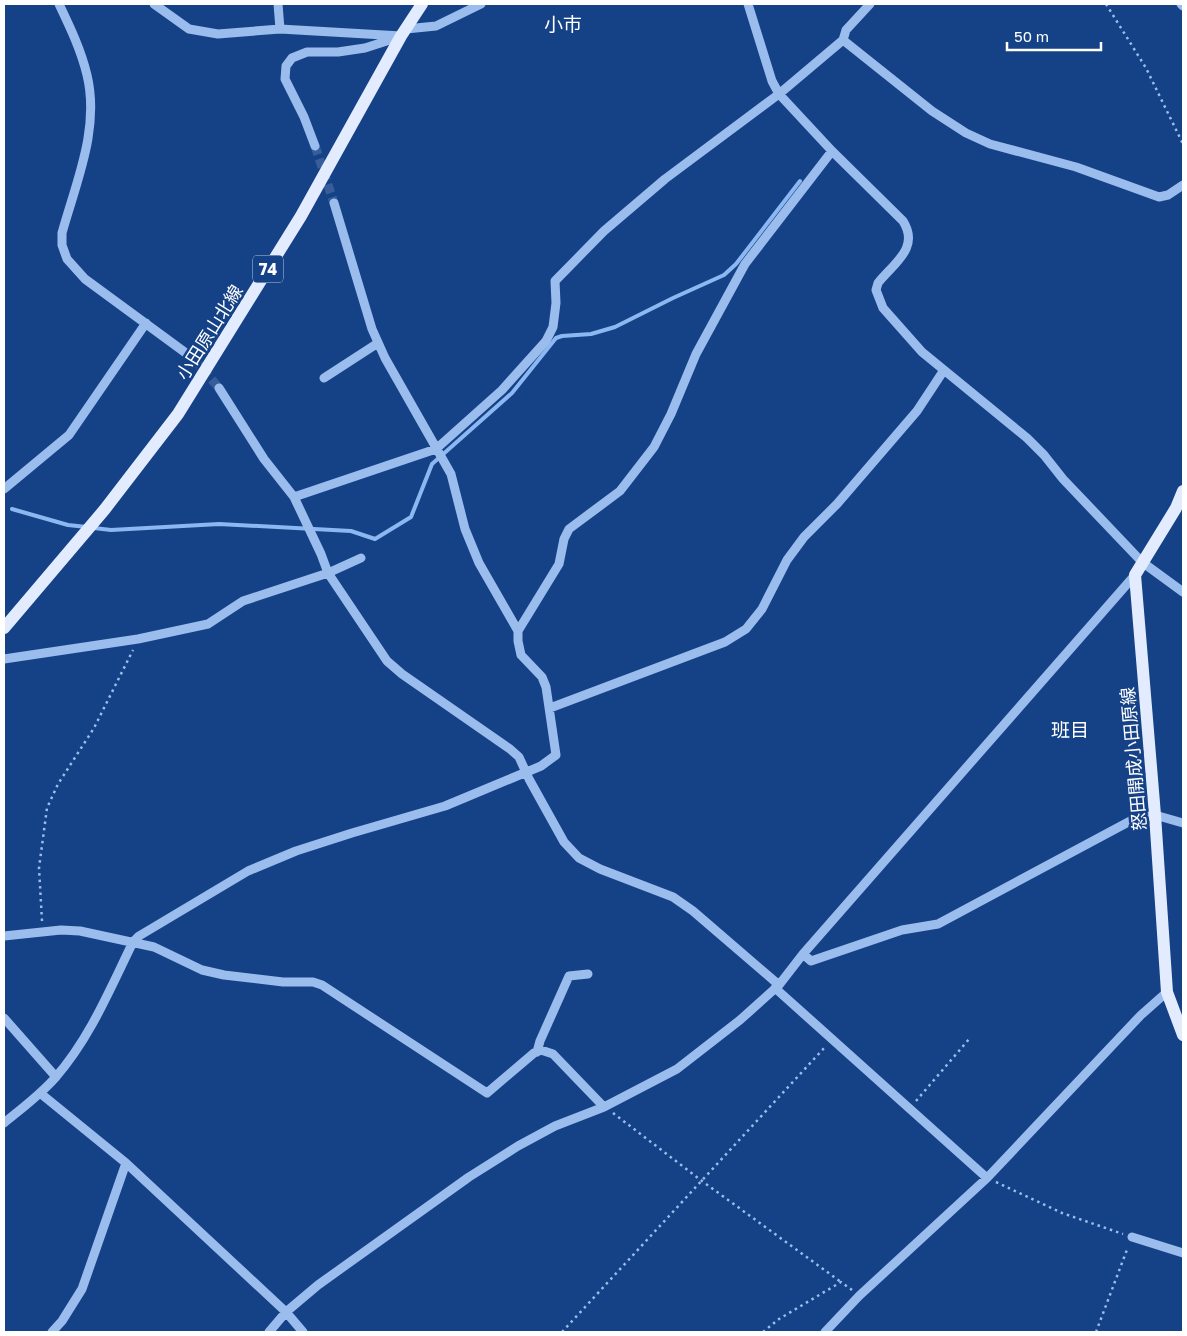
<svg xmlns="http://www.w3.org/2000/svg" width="1187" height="1336" font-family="'Golos Text','Noto Sans JP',sans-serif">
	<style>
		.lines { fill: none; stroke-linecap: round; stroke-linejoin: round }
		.stream { stroke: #8db7f1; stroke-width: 4 }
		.minor-tunnel { stroke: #385e99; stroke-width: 9; stroke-dasharray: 9 4.5; stroke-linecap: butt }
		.path { stroke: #9bbdee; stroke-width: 2.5; stroke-dasharray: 2.5 4; stroke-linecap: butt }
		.minor { stroke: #9bbdee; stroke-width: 9 }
		.major { stroke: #e3ecff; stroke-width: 12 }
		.labels { text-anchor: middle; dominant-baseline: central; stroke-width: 5; stroke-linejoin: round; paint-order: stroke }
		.shield { fill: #154287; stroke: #b9c6db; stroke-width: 1 }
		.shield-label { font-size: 16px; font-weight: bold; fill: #fff }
		.street-label { font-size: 18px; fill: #fff; stroke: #154287 }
		.neighbourhood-label { font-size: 19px; fill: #fff; stroke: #154287 }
	</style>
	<rect width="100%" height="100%" fill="#154287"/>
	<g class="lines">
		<path class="stream" d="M12,509l56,16 19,2
			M94,528l17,2 108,-6 132,7 24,8 36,-22 21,-53 80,-71 44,-55 6,-2 29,-2 24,-7 58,-29 51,-23 12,-11 64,-83"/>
		<path class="minor-tunnel" d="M315,146l19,57
			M194,359l25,29"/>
		<path class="path" d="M1106,4l40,64 37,76
			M42,921l-3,-53 8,-60 11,-24 36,-56 39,-78
			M916,1101l54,-63
			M613,1113l89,68 139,101
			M996,1182l66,31 61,21
			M562,1332l264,-286
			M763,1332l16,-13 62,-37 11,8
			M1096,1332l32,-85"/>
		<path class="minor" d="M59,4c11,23 22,46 28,71 13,54 -11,107 -25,158v12l5,14 18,20 109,80
			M154,4l35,25 29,5 62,-5 121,7
			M278,4l2,25
			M748,4l24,77 7,13 53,57 71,70c17,27 -9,42 -25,62l-2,7 7,18 39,44 105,86 17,17 19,24 79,83 41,30
			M1181,4l2,2
			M406,29l30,-3 45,-22
			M843,40l89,71 34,22 24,11 86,23 83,30 9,-2 15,-10
			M315,146l-11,-29 -19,-38 1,-13 6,-8 15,-6h31l27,-4 31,-10
			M334,203l38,126 13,29 66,116 14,55 14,34 39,68
			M324,378l54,-35
			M219,388l45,71 30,38 27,57 7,19 59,88 15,13 108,75 9,8 10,22 35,63 15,16 21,11 73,28 20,14 86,74
			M4,489l65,-54 77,-112
			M294,497l142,-48 66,-59 44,-49 7,-14 3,-24 -1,-22 49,-50 61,-52 114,-85 64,-54 3,-10 24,-26
			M4,659l134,-20 70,-15 35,-23 85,-28 33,-15
			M550,708l175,-66 21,-13 16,-20 25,-49 17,-23 33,-33 80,-93 27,-41
			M4,936l57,-6 19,1 74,16 48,23 22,5 59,7h30l9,3 165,108 47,-40 7,-3 12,4 51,53
			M803,954l8,7 91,-31 36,-6 196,-105 21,-4 28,8
			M775,988l212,190
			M4,1018l52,59
			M537,1052l3,-11 29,-65 19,-2
			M40,1093l86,70 160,149 17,20
			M4,1123c17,-14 36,-28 51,-45 35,-40 55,-89 78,-136l6,-6 109,-65 48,-20 56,-18 93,-27 96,-40 15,-11 -10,-68 -4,-10 -21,-22 -3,-14v-10l41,-67 5,-25 5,-10 51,-38 34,-44 17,-33 25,-60 49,-90 87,-113
			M1132,1237l51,16
			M52,1332l10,-11 20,-32 44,-126
			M269,1332l17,-20 32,-27 151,-108 49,-31 37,-20 49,-19 73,-38 63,-49 39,-35 24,-31 332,-379
			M825,1332l34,-36 128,-118 154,-163 26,-23"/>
		<path class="major" d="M1183,491l-7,17 -41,67 20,240 12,177 16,43
			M4,628l101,-119 73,-95 123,-198 100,-180 21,-32"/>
	</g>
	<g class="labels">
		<rect class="shield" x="253" y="255.5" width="30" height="27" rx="4"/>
		<g class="shield-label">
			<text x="268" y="269">74</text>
		</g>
		<g class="street-label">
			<text transform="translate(209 332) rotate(-58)">小田原山北線</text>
			<text transform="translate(1133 759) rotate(-95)">怒田開成小田原線</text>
		</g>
		<g class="neighbourhood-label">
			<text x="563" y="23">小市</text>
			<text x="1070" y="729">班目</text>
		</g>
	</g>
	<rect width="1187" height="1336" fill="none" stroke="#ffffff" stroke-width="10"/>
	<path d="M1007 42v8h94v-8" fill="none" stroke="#ffffff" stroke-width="2.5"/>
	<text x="1014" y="42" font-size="15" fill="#ffffff" stroke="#154287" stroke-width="4" paint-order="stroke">50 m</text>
</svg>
